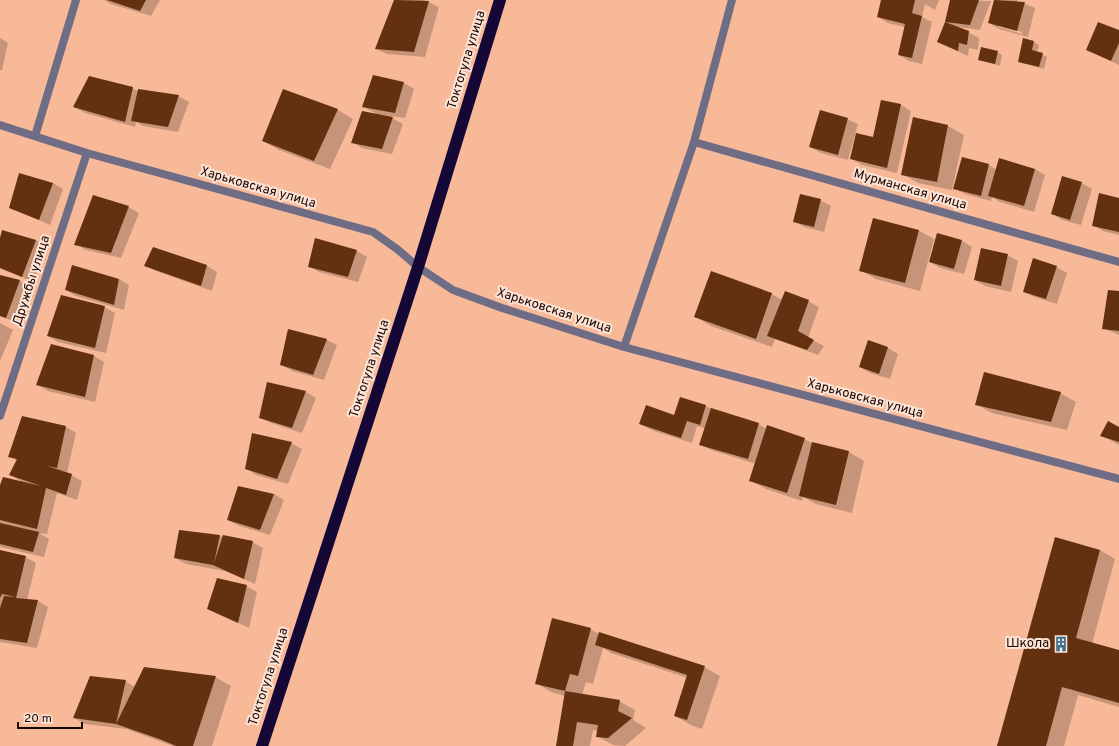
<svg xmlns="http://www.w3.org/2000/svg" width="1119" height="746" font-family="Overpass,sans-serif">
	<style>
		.shadow { fill: #0003; fill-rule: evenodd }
		.building { fill: #633010 }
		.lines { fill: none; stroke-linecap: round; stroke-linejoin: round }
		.street { stroke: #6f6d86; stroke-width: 8 }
		.highway { stroke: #150837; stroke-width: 12 }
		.labels { text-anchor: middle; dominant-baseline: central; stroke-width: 4; stroke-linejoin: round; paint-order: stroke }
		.street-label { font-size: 13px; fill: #1a0600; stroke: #fee4d6 }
		.poi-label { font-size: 13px; fill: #1a0600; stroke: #fee4d6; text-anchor: end }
	</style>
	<rect width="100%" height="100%" fill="#f8b998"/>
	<path class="shadow" d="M104,0h56l-9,16 -40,-12z
		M395,0h29l15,7 -14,50 -38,-3 -11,-5z
		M882,0h57l-4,10 -10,-6 -3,13 10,5 -10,42 -13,-3 -10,-6 6,-28 -17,-4 -10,-6z
		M951,0l40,1 -11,29 -22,-3 21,11 -1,12 -9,-2 -1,8 -30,-14 8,-20z
		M995,0h21l19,8 -7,29 -29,-8 -10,-6zM999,25l23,7v2l-23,-7z
		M1119,31v34l-31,-15z
		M0,38l8,5 -6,27h-2z
		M1034,42l5,3 -2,7 10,5 -3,12 -25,-7z
		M997,52l5,3 -2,11 -21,-6z
		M404,83l10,6 -9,29 -28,-4 -14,-7z
		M132,88l7,4 39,4 11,6 -11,30 -35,-6 -7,-4 -1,5 -50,-14 -11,-6z
		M283,90l55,20 15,9 -23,50 -51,-19 -16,-9z
		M882,101l19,4 10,6 -14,62 -35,-8 -10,-6 21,-21z
		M392,118l11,6 -11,30 -30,-6 -10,-6z
		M847,119l11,5 -10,36 -27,-7 -11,-6z
		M914,119l34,7 16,9 -12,55 -34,-7 -16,-9z
		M989,165l8,5 38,-1 10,6 -11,37 -34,-10 -8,-5 -1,4 -26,-7 -11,-6z
		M20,174l33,9 10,6 -13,36 -39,-17z
		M1082,183l10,6 -11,36 -19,-5 -10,-6z
		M1119,199v36l-16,-4 -10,-6z
		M820,200l11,6 -7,26 -20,-5 -10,-6z
		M128,207l11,6 -18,45 -35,-8 -10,-6z
		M918,230l16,9 -14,52 -44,-12 -16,-9z
		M36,240l10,6 -13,36 -33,-14v-26z
		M962,241l10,6 -8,27 -24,-6 -10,-6z
		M153,249l54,17 10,6 -5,19 -56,-20 -11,-6z
		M357,251l10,6 -9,25 -39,-10 -10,-6z
		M1007,255l11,6 -7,31 -26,-6 -10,-6z
		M1056,267l11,6 -10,31 -23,-7 -10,-6z
		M711,273l61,21 10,6 26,1 11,6 -11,31 16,8 -6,9 -43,-16 -3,8 -61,-21 -15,-9z
		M0,276l20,5 10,6 -13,36 -17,-7z
		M119,279l10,6 -5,25 -48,-14 -10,-6z
		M1119,292v43l-16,-7z
		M104,307l11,6 -9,40 -48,-11 -10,-6z
		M0,323l13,7 -13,31z
		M289,330l38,10 10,5 -13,35 -32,-9 -10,-6z
		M868,341l20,7 10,6 -8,25 -20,-6 -10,-6z
		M51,346l43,10 10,6 -9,40 -47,-11 -10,-6z
		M268,383l38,9 10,6 -14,35 -31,-10 -11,-6z
		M1060,393l16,9 -9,28 -75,-17 -16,-9z
		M681,398l77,26 9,5 37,10 8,4 37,9 15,9 -12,52 -36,-9 -13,-7 -1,4 -36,-12 -16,-9 6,-16 -45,-14 -11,-6 5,-16 -8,-2 -5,17 -41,-13 -10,-6 34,-8z
		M66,427l10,6 -9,40 15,8 -5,19 -20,-7 -10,41 -8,-1 10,6 -5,18 -44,-10v-59l24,-5 -14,-8 7,-14 -8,-5z
		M1119,428v17l-18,-10z
		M291,443l11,6 -14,35 -32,-9 -10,-7z
		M274,494l10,6 -14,35 -31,-9 -11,-6z
		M219,536l33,6 11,6 -8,36 -30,-13 -39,-7 -11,-6z
		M1056,538l44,12 15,9 -23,85 27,7v56l-41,-12 -14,51h-66z
		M0,551l25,6 11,6 -9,37 11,1 10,6 -11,41 -37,-6z
		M246,586l11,6 -8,36 -41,-20z
		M590,629l9,5 105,33 16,9 -18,53 -11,-4 -16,-9 13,-38 -77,-25 -8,-5 -10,36 -7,-2 -4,13 37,6 16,9 -2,10 13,8 -21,18 -12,-1 -16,-9 1,-5 -5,-1 -3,16h-33l8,-50 -14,-4 -15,-9z
		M215,677l16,9 -19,60h-39l-47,-17 -41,-5 -11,-6 51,-37 10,6z"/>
	<path class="building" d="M107,0h39l-6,11z
		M394,0l35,1 -15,51 -39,-3z
		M881,0h34l-3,13 10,3 -10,42 -14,-3 7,-31 -28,-7z
		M950,0h29l-9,25 -25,-3z
		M994,0l31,2 -8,29 -29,-8z
		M945,22l24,9 -2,14 -8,-2 -1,8 -21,-9z
		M1098,22l21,8v13l-8,18 -25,-11z
		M1023,38l11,3 -2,9 11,3 -4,14 -21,-5z
		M981,47l17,4 -3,13 -17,-4z
		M373,75l31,7 -9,31 -33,-6z
		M89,76l44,11 -8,35 -52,-15z
		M138,89l41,6 -11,32 -37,-6z
		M283,89l55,20 -24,52 -52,-20z
		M881,100l20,4 -14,64 -37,-9 6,-26 17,4z
		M820,110l28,8 -10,37 -29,-8z
		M362,111l31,6 -11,32 -31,-6z
		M913,117l35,8 -11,57 -36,-7z
		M962,157l27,7 -8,32 -28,-7z
		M999,158l36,11 -11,37 -36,-10z
		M19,173l34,10 -14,37 -30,-12z
		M1062,176l20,6 -12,38 -19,-6z
		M1099,193l20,5v34l-27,-6z
		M800,194l21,5 -7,28 -21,-5z
		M93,195l36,11 -18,47 -37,-8z
		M873,218l46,12 -14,53 -46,-12z
		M2,230l34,10 -14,37 -22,-9v-30z
		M937,233l25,7 -8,29 -25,-7z
		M315,238l42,12 -9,27 -40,-10z
		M153,247l54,18 -6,21 -57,-20z
		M981,248l27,6 -7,32 -27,-6z
		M1033,258l24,8 -11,33 -23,-7z
		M72,265l47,14 -5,26 -49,-15z
		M711,271l61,22 -16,46 -62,-22z
		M0,275l20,5 -14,38 -6,-2z
		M1108,290l11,1v40l-17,-2z
		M785,291l24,9 -11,31 16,9 -7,10 -40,-14z
		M61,295l44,11 -10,42 -48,-12z
		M288,329l39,10 -14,36 -33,-10z
		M868,340l20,7 -9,27 -20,-7z
		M51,344l43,11 -9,42 -49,-12z
		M984,372l77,20 -10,30 -76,-17z
		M267,382l39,9 -14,37 -33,-10z
		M680,397l26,8 -6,20 -13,-4 -6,17 -42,-14 7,-19 28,10z
		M711,408l48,15 -11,36 -49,-14z
		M22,416l44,10 -9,42 -10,-2 25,8 -6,21 -20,-7 -9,41 -37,-9v-35l3,-8 38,9 -32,-11 8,-16 -9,-2z
		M1108,421l11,6v15l-19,-6z
		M767,425l38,13 -18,55 -38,-12z
		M252,433l40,9 -15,37 -32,-10z
		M812,442l37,9 -13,54 -37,-9z
		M238,486l36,8 -14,36 -33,-10z
		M0,523l39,9 -6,20 -33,-8z
		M179,530l41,5 -6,28 9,-28 30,6 -9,38 -31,-14 -39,-7z
		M1055,537l45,13 -24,88 43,12v53l-57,-16 -16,59h-49z
		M0,550l26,6 -10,42 22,2 -11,43 -27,-4v-31l4,-12 12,1 -14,-3 -2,4z
		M217,578l30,7 -9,38 -31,-14z
		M552,618l39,10 -13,48 -8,-2 -5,17 -30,-7z
		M599,632l106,34 -18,54 -13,-4 13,-41 -92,-30z
		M144,667l72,9 -23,70h-17l-14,-6 -46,-16z
		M90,676l36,4 -10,44 -43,-6z
		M565,691l55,9 -2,11 14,7 -24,20 -12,-1 2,-12 -21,-3 -4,24h-17z"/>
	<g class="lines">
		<path class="street" d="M0,125l87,28 286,79 24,17 21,18 35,23 49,18 122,39 495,132
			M35,136l41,-136
			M694,142l425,120
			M624,347l70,-205 38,-142
			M0,416l87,-263"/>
		<path class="highway" d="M262,746l156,-479 82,-267"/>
	</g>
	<defs>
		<g id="building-bare" transform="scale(1.2)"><path d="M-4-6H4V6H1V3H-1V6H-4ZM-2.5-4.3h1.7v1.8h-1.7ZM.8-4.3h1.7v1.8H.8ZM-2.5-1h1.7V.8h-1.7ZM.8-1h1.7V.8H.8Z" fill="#3b748e" stroke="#fee4d6" stroke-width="2.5" paint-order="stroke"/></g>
	</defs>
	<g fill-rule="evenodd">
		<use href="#building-bare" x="1061" y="644"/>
	</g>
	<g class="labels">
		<g class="street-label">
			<text transform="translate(467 60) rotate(-73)">Токтогула улица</text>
			<text transform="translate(258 188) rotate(16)">Харьковская улица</text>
			<text transform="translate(910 190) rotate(16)">Мурманская улица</text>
			<text transform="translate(32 281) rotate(-72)">Дружбы улица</text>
			<text transform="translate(554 311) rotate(18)">Харьковская улица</text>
			<text transform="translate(370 369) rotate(-72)">Токтогула улица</text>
			<text transform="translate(865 399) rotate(15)">Харьковская улица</text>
			<text transform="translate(269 677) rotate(-72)">Токтогула улица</text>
		</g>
		<g class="poi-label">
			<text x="1049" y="644">Школа</text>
		</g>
	</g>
	<path d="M18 722v6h64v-6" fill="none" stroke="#1a0600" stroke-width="2"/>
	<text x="24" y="722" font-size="12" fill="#1a0600" stroke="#fee4d6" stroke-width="3" paint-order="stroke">20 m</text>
</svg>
